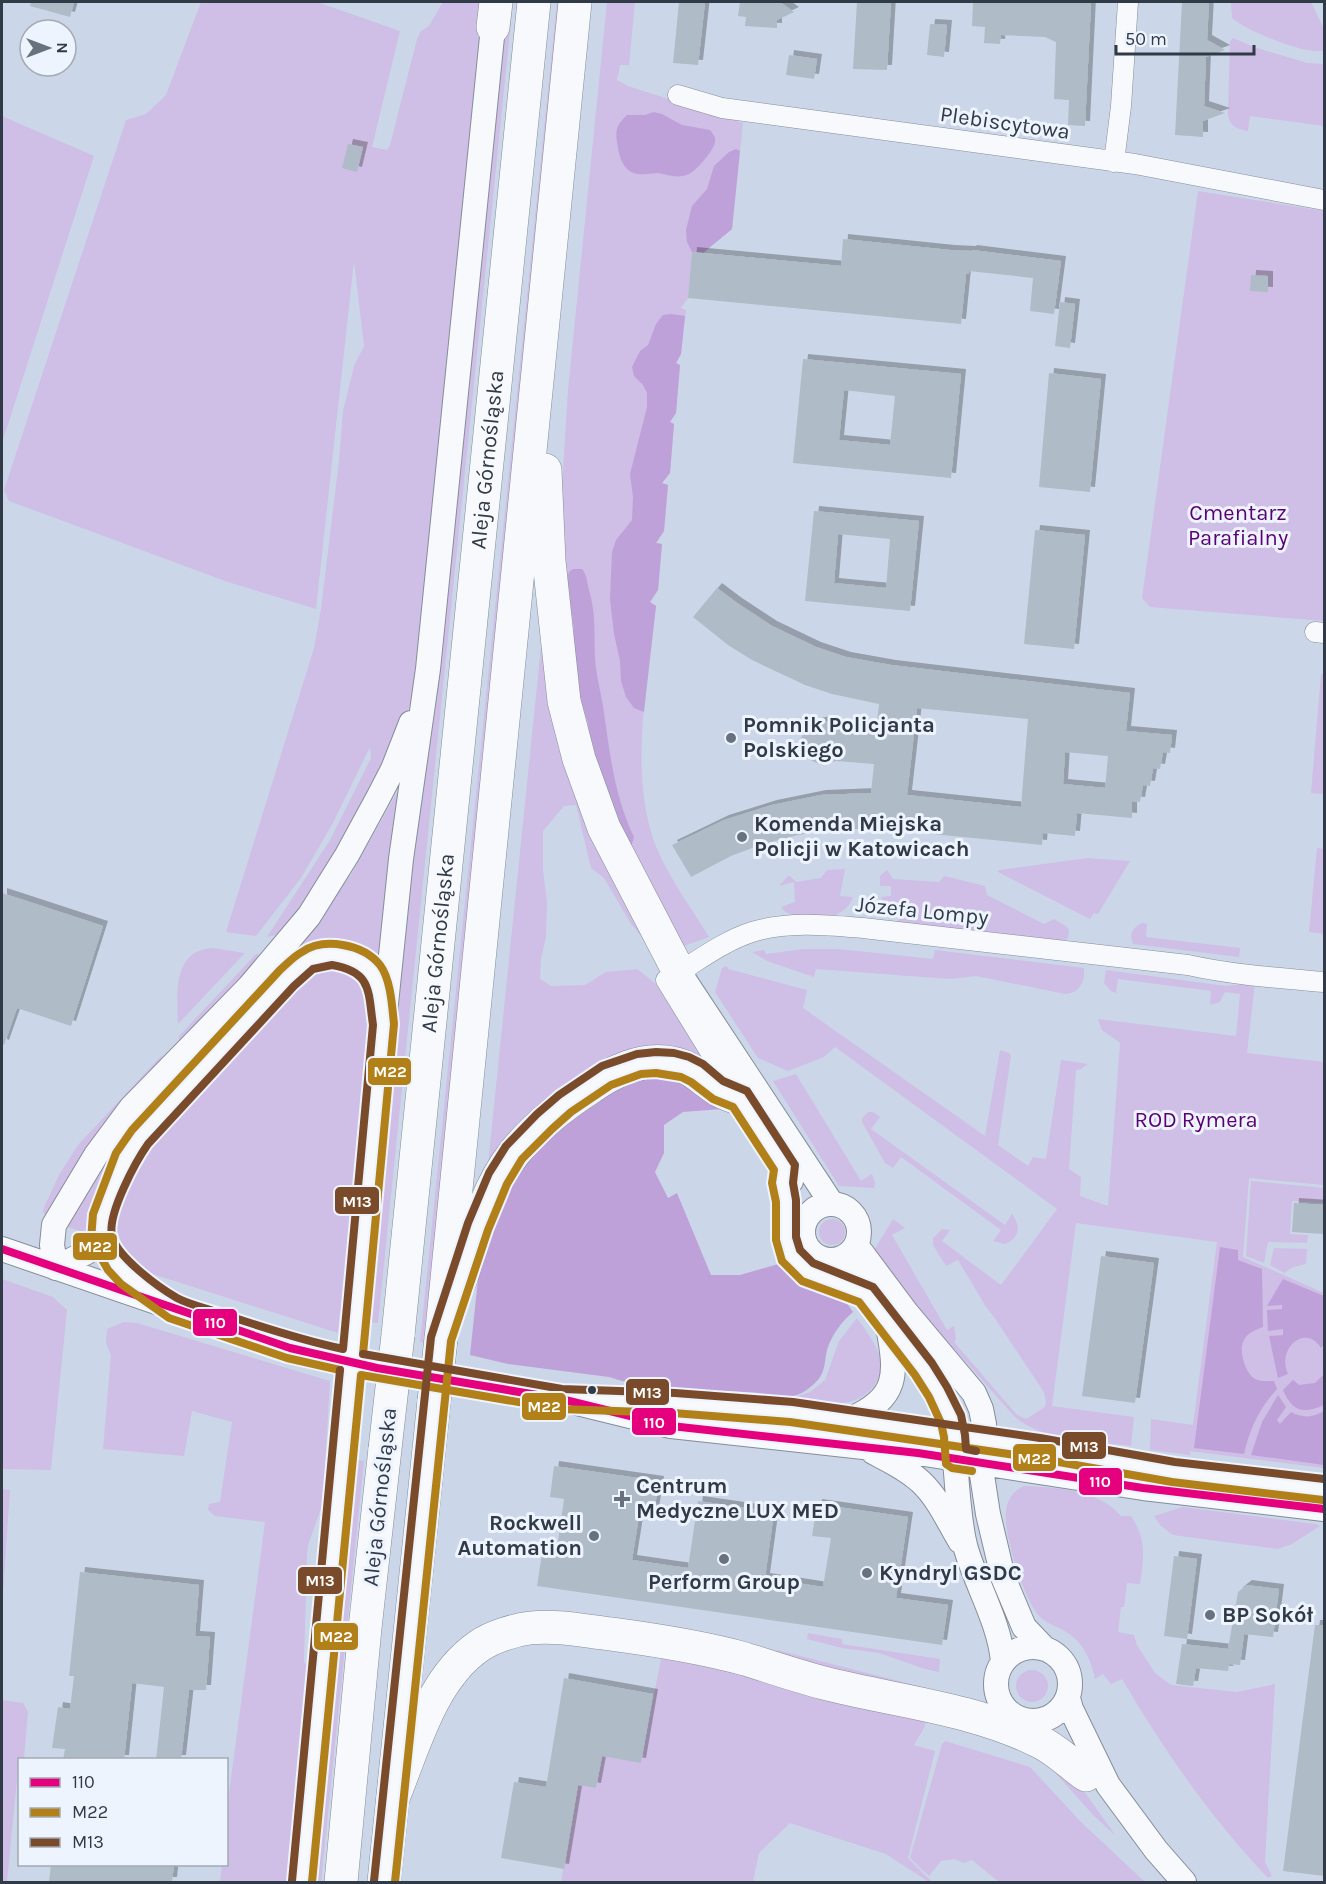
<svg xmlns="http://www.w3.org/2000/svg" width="1326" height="1884" font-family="Karla,sans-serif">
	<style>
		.green { fill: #cfbee5 }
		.forest { fill: #bfa1d9 }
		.building { fill: #afbbc7; fill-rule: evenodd; filter: url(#shadow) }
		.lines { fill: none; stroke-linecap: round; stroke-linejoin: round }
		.minor-casing { stroke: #848d9a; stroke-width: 21 }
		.tertiary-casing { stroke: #848d9a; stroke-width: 26 }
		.motorway-casing { stroke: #848d9a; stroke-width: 34 }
		.minor { stroke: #f7f9fc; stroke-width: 20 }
		.tertiary { stroke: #f7f9fc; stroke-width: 24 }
		.motorway { stroke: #f7f9fc; stroke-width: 33 }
		.tertiary-bridge-casing { stroke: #848d9a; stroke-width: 26; stroke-linecap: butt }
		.motorway-bridge-casing { stroke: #848d9a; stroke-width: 34; stroke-linecap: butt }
		.tertiary-bridge { stroke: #f7f9fc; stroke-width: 24 }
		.motorway-bridge { stroke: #f7f9fc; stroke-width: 33 }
		.bus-1-casing { stroke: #edf4fe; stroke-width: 12 }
		.bus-2-casing { stroke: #edf4fe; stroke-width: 12 }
		.bus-3-casing { stroke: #edf4fe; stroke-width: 12 }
		.bus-1 { stroke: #e5007d; stroke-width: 8 }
		.bus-2 { stroke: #b28019; stroke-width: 8 }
		.bus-3 { stroke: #7a4b2a; stroke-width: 8 }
		.poi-dot { fill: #67717f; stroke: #edf4fe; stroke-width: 2 }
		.bus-dot { fill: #313a47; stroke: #edf4fe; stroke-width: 2 }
		.labels { text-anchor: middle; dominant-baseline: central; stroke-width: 6; stroke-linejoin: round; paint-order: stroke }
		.street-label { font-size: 22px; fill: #313a47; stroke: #edf4fe }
		.park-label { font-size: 22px; fill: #5b0074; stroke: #edf4fe }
		.poi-label { font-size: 22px; font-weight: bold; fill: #313a47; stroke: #edf4fe; text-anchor: start }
		.line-badge { stroke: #edf4fe; stroke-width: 2 }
		.badge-label { font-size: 16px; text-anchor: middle; font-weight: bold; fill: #fff }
	</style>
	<defs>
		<filter id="shadow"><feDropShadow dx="5" dy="-5" stdDeviation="0" flood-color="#0004"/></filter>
	</defs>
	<rect width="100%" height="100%" fill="#cbd7e8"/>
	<path class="green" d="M201,2h116l83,29 -28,116 15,3 3,-5 27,-106 4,-8 8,-5 14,-24h42l-70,686 -16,51 -70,130 -48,65 -14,3 63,-97 41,-82 -1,-11 -37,76 -32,55 -45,58 -30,-4 88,-284 7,-39 18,-149 4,-49 11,-45 10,-20 -10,-85 -38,348 -88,-27 -219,-81 -5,-11 122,-370 20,-6 20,-19z
		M507,2h6l-135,1321 -10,-1 45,-468 22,-142z
		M557,2h6l-136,1341 -7,-1z
		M607,2h28l-6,63h-9l-3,15 11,6 115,37 -11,106 -29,24 -11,-1 -4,46 -7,10 5,2 -5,44 -5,9 4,2 -4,48 -6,9 4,2 -4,49 -8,10 6,2 -4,46 -8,12 6,1 -4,46 -8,12 6,4c-8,74 -27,164 -2,235 12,33 37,66 55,96l-25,9 -12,-5 -89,-203 -23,-221 8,-127z
		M1231,2h80l13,27v21c-14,7 -80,-20 -92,-32z
		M1233,38l21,9 53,16 17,1v62l-74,-10 -2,15c-12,-2 -20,-6 -20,-19l2,-71z
		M2,116l92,40 -92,287z
		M1198,191l126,20v410l-174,-14 -8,-9z
		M542,637l123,327 -34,-40 -27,-46 -13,-10 -15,-63 -12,1 -21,25v39l4,32 -1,35 -5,22 -1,20 11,7 34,-1 21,-13 31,-3 18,14 57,89 -225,102z
		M1321,674h3v120l-13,-1z
		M399,789l-20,175c-29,-26 -40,-30 -77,-15l-127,134 -87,151 -23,-8 46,-75 37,-44 155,-167 49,-67z
		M1317,848l7,1v85l-15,-2z
		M1088,858l42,3 -32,53 -4,-1 -4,6 -92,-47 1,-2z
		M845,869l-5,27 13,1c-3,9 -9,14 -18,18 -17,0 -44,7 -54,-8l14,-5 -1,-20 -15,4 9,-10h2l6,6 25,-4 6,-8z
		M887,870l6,9 46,3 5,-6 41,10 2,9 57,29 10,-5 12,7 3,4 -1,8 -5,3 -166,-19 4,-6 -7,-5 -6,3 -7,-17 10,-1v-10h-11v-10z
		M1142,923l5,1 -1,13 94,11 -1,9 -106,-13c-4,-10 -1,-16 9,-21z
		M213,948l32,5 -67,71c-1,-29 -6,-74 35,-76z
		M803,949h36l94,10 2,-9 149,18c2,13 -5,26 -19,26l-89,-18 -27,3 -133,-10 -2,8 -47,-16 -15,-9 12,-2 2,4z
		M256,954l7,1 -84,87v-6z
		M727,966l1,3 79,21 -4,18 182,128 15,-86 9,3 2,3 -13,89 30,21 5,-9 13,2 15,-99 27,4 -7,5 -5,1 -7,99 12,8 -1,19 28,10 12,-163 -18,-13 -4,-11 138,17 4,-42 -15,-2 -5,10 -10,3 1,-14 -93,-12 -2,14 -5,-2 -7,-8 2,-13 120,16 29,-3 -8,70 77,9v123l-75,-7 -6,79 81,36v175l-134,-17v4l-40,-5 1,-31 42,6 24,-183 -141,-19 -24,183 82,11 -3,29c-39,-5 -84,-3 -116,-29l-100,-112 -41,-55 19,-31 12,9 -13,7 55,95 7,-4 2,13 -2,3 63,73 9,4 19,-12 1,-5 -2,-10 -50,-75 -8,-10 -28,-47 -12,6 -13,-21v-7l9,-9 8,1 -8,11 59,44 56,-76 -222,-162 -11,10 -36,14 -30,-13 -43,-66 7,-24z
		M332,968c22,2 37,16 36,39l6,1 -29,303h-5l-2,22 -195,-62c-14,-10 -21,-23 -25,-39l-5,1 2,-30 31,-59 154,-166 4,4 15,-11z
		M162,1055l-1,5 -115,156 -3,-4 1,-5 15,-32 19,-30z
		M796,1074l65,107 11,-7 3,9 -1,5 -35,-2 -66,-105z
		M868,1112h5l7,5 -9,12 134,96 7,-11c9,12 8,24 -7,30l-12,-3 8,-11 -100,-73 -8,11 -8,-5 -23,-41v-4z
		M1251,1181l73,7v15l-32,-2 -2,33 18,1 -1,8 -39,-1 -4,21 -18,-7z
		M819 1232a13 13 0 1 1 26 0a13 13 0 1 1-26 0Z
		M1274,1248l33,1 -1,15 -13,3 -9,6 -14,-8z
		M2,1279l51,18 14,13 -16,160 -49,-1z
		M857,1318c8,12 20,26 23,41 5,23 -15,42 -37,44 -15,1 -32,-4 -47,-6l14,-5 15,-12 14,-39z
		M124,1322l13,1 193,58 -7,122 -15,42 -1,9 -3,108 7,7 -20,213h-71l2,-17 4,-1v-43l4,-35 35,-264 -50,-6 -7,-6 1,-6 11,-2 12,-80 -40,-11 -8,45 -81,-7 8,-94 -5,-12 1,-14z
		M356,1460l8,1 -43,421h-7l39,-419h2z
		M1024,1486c31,1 76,4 97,30h10c16,25 13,40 9,68l-13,-1 -3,24h-3l-3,25 16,3 3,10 18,28 16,12 66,7 38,-8 -10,178 7,14 -4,2c-58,-61 -103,-126 -146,-199l-11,5 -8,-10 -8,5c-4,-20 -13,-39 -32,-49 -8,-4 -17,-7 -24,-14 -15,-17 -36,-82 -33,-105 1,-11 7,-20 18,-25z
		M2,1489l8,1 -8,119z
		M1183,1507l132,17 5,2 -28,18 -14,5 -105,-14 -12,-9 -7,-10z
		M808,1633l34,6v5l98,15 -1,13 -14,-3 -46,-16 -37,-5 -35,-9z
		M777,1650l157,40 -2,8 -157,-39z
		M661,1659l98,15 168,43 -3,11 -10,17 21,6 -27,107 24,24h-3l-43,-28 -96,-31 -31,30 -6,29h-192l17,-97 18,3 6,-32 39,6z
		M1016 1686a16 16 0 1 1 32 0a16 16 0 1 1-32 0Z
		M2,1700l21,3 5,9 -4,46 -5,1 -12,123h-5z
		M948,1727l69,11 64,49 35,49 -22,-20 -52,-58 -20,-10z
		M945,1741l85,26 50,54 65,61h-146l-27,-22 -8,3 -10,-4 -13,2 -12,15 -19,-18 32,-114z"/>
	<path class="forest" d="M654,112l8,2 20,11 28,5c3,4 6,7 5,12 -1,8 -18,28 -26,32 -10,5 -21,1 -31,-1 -6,0 -13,2 -19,1 -14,-1 -19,-14 -21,-26 -3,-17 -3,-21 9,-33h18z
		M736,149l4,2 -8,78 -29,24 -11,-1 -5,-10 -1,-12 6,-24 15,-17 7,-23 15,-14z
		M671,314l14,2 -4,38 -5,9 4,2 -4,48 -6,9 4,2 -4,49 -8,10 6,2 -4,46 -8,12 6,1 -4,46 -8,12 6,4 -12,106 -10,-4 -8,-11 -5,-16 -1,-20 -6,-27 -4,-35 2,-47 4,-12 16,-20 1,-23 -3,-23 17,-67v-14l-4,-8 -9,-9 -2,-9 8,-16 8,-6 8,-21 7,-9z
		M573,569h9c5,6 5,13 7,21 7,23 5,45 6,68 1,19 7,37 9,55 6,42 11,85 30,124l-2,7 -4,1 -38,-103 -2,-19 -13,-41 -3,-32 2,-21 -7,-50 2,-7z
		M668,1072l54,37 -39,3 -19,13v28l-9,19 13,26 9,-5 34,82h29l45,-13 62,35 -3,2 9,13c-11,9 -22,24 -26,38 -3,13 -1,23 -12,33 -6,6 -16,13 -24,13 -15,1 -31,-4 -46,-4 -44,-3 -94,0 -136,-15l-101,-13 -38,-9 8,-76 12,-52 35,-71 95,-74z
		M1220,1247l18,3v10l24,9 1,58c-7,3 -15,5 -19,13 -6,10 1,33 11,39 6,3 13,2 19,2l3,8c-18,20 -27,39 -33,65l-50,-6z
		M1283,1279l41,17v48l-3,4c-15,-25 -45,0 -33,26l-10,4 -9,-42 14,-1v-6l-15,2 -1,-21 15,-1v-4l-15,1z
		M1324,1374v31c-20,9 -32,7 -41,-15l10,-10 6,5 16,-2z
		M1278,1395l8,12 -9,13 3,4 11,-12c11,6 22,6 33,-1v54l-73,-10 11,-33z"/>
	<path class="building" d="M31,2h43l-4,15 -40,-11z
		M679,2h26l-7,63 -25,-2z
		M740,2h40l14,10 -17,8v8l-32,-2 1,-9 -8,-1z
		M857,2h34l-4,68 -34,-1z
		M973,2l118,1 -6,123 -17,-1 1,-25 -15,-1 2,-57 -11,-5 -44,-2 -1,9 -16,-1 1,-16 -13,-1z
		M1182,2h27l-2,38 18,10 -19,7 -2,49 21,7 -22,8v16l-28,-2z
		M930,24l17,1 -3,32 -17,-2z
		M789,55l28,4 -3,20 -28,-4z
		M348,144l15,3 -6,25 -15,-4z
		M843,239l107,11 21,1 1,-1 89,11 -7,53 -24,-3 3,-33 -64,-7v3h-3l-5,50 -273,-26 4,-46 149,14z
		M1251,275l17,1v16l-18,-1z
		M1060,302l15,2 -5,44 -15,-2z
		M803,359l158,15 -10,104 -158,-15zM844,390l51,6 -5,49 -51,-5z
		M1049,373l52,6 -11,113 -51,-5z
		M814,511l105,10 -9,90 -105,-10zM838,534l52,5 -4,49 -52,-5z
		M1035,530l50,5 -11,114 -50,-5z
		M717,588l20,15 35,23 44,21 30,10 45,8 239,28 -4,38 46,4 -2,18 -7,-1 -3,17 -7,-1 -3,18 -7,-1 -3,17 -8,-1v17l-55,-5 -2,23 -32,-3 -1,12 -170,-17 -47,3 -27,4 -38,10 -29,11 -40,21 -19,-32 52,-25 48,-15 49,-10 50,-2 3,-29 -38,-3 -15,4 -15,-7 -5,-12v-8l4,-7 7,-7 13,-3 14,8 37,2 3,-27 -47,-10 -27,-9 -53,-25 -24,-15 -35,-28zM917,708l111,11 -7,88 -114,-12zM1065,752l43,4 -3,32 -42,-4z
		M2,893l101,33 -32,100 -54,-18 -13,37 -2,-1z
		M1294,1203l30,2v29l-32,-2z
		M1101,1256l53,7 -19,140 -53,-7z
		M554,1466l105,15 -5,31 -14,-2 -8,50 41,6 15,2 10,-67 76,11 -9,66 58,9 8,-49 -19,-2 5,-32 91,13 -12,81 52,7 -6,40 -405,-59 6,-39 14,2 7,-50 -14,-2z
		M1174,1556l23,3 -10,80 -23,-3z
		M80,1572l119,13 -4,51 15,1 -4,53h-17l-8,70h-25l8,-73 -32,-4 -8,77h-61l2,-11 -13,-1 6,-41 12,2 4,-33h-5z
		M1247,1585l32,4 -6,48 -29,-3 -4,31 -11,-1 -1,7 -32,-3 -3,18 -17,-2 6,-40 46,5 10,-57z
		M1315,1625h9v251l-41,-5z
		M564,1678l89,16 -12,69 -39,-7 -6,32 -18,-3 -14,84 -63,-11 13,-76 32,5z
		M51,1864h123l-2,18h-123z"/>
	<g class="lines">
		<g class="minor-casing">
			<path id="minor" d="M678,95l44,13 413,56 189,36
				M1114,162l7,-56 7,-104
				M1315,632l9,1
				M738,1097l-72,-117c28,-16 55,-38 86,-48 35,-11 75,-7 111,-4l325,37c45,10 91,13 136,17"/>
		</g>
		<g class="tertiary-casing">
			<path id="tertiary" d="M679,972l153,232
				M740,1099l51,82
				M785,1168l-3,15 4,18v38l5,16 16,17 58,21
				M803 1232a28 28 0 1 1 56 0a28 28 0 1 1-56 0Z
				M856,1245l50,67 68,81 7,16 3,15 -4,38 8,52 15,63 21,50 21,22
				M2,1249l288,99 87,20 184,31 110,27 247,27 225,35 181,21
				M837,1260c20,19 34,42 50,64 26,34 63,68 68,112 1,7 0,15 0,23 2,26 4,66 11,90 11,37 34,75 37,113
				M56,1268l-4,-23 2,-20 42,-70 35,-47 118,-121 60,-71 38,-61 31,-57 15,-29 18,-46
				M56,1268l31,-16 14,-14
				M152,1292c-19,-13 -33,-24 -45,-44 -2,-4 -5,-8 -5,-12 -2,-26 12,-60 26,-81 31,-50 83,-96 124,-139 16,-17 38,-47 59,-57 20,-9 48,-5 61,15 6,9 7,19 9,30
				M356,1320l31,-326 14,-135 27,-190 65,-642v-17
				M607,1400l132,6 52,6 247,36 135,24 151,18
				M849,1420c50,-23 48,-44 39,-94
				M873,1452c17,9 34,17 48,30 17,16 27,39 39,59
				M996 1684a37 37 0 1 1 74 0a37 37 0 1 1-74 0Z
				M1068,1698l3,11 37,76 48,65 28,32
				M302,1882l41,-431"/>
		</g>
		<g class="motorway-casing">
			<g id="motorway">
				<path d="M493,27l3,-25"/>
				<path d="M545,470l4,91 15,140 15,58 25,69 75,144"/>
				<path d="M460,1281c14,-44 26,-93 55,-129 22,-27 48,-47 76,-65 23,-16 53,-30 81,-24 20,3 31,18 47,27 6,4 14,6 21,9"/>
				<path id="s1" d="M398,1335l136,-1333"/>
				<path d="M441,1339l134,-1337"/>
				<path d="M393,1798c21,-51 38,-119 86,-152 13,-9 35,-16 51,-18 27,-3 54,3 81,6 45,6 91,13 134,25 26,8 52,17 79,24 70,18 148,25 214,58 18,8 32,23 48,34"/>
				<path d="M341,1882l24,-254 20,-179"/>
				<path d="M384,1882l50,-481"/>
			</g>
		</g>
		<use href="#minor" class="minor"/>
		<use href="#tertiary" class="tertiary"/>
		<use href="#motorway" class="motorway"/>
		<g class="tertiary-bridge-casing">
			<path id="tertiary-bridge" d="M343,1451l13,-131"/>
		</g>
		<g class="motorway-bridge-casing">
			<path id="motorway-bridge" d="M434,1401l7,-62
				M385,1449l13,-114"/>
		</g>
		<use href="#tertiary-bridge" class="tertiary-bridge"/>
		<use href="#motorway-bridge" class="motorway-bridge"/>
		<g class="bus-1-casing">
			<path id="bus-1" d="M2,1249l288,99 87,20 184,31 110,27 247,27 225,35 181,21"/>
		</g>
		<g class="bus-2-casing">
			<path id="bus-2" d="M340,1370l-53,-12 -118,-40 -48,-34 -13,-14 -17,-30 2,-26 23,-61 16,-23 148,-160c7,-6 14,-14 22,-18 22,-15 61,-8 78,13 11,15 12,41 14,59l-31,330
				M312,1882l49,-507 198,34 114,4 117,9 246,36 136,24 151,18
				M395,1882l56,-541 37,-111 19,-46 15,-25 30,-30 19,-17 40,-27 30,-11 15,-1 25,4 10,5 22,17 20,8 41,63 -2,13 4,19v38l6,21 20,20 57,21 56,73 14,22 12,26 3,14 2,27 6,4 20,3"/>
		</g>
		<g class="bus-3-casing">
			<path id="bus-3" d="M332,965c40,7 36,26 41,60l-30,324c-42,-9 -82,-22 -123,-36 -14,-5 -30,-8 -43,-15 -19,-11 -60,-41 -65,-62 -5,-22 24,-75 36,-92l146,-158 19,-17z
				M363,1354l199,35 113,4 118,9 247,36 135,24 149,17
				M292,1881l48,-511
				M374,1881l57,-544 37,-114 21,-50 17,-27 31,-32 22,-19 43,-29 35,-12 19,-2 18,1 15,4 14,7 20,17 24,10 48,74 -2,18 3,17v37l4,13 13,13 60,24 59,76 15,24 14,28 4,20 1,14 10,2"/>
		</g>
		<use href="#bus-1" class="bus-1"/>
		<use href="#bus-2" class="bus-2"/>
		<use href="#bus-3" class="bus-3"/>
	</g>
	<g class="poi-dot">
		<circle cx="731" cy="738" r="6"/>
		<circle cx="742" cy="837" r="6"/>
		<path d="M619 1490h6v6h6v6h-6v6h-6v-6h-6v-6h6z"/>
		<circle cx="594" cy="1536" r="6"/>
		<circle cx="724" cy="1559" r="6"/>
		<circle cx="867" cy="1573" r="6"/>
		<circle cx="1210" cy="1615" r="6"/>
	</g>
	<circle class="bus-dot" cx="592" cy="1390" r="5"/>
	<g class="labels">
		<g class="street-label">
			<text transform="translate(1005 123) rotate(8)">Plebiscytowa</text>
			<text stroke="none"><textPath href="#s1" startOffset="880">Aleja Górnośląska</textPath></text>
			<text transform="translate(922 911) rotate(6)">Józefa Lompy</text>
			<text stroke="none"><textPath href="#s1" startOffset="394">Aleja Górnośląska</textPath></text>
			<text transform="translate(380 1497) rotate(-84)">Aleja Górnośląska</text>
		</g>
		<g class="park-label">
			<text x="1238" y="513">Cmentarz<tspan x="1238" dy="25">Parafialny</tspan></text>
			<text x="1196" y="1120">ROD Rymera</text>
		</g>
		<g class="poi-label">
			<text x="743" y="725">Pomnik Policjanta<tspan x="743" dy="25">Polskiego</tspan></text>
			<text x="754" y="824">Komenda Miejska<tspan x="754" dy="25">Policji w Katowicach</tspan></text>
			<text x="636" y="1486">Centrum<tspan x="636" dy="25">Medyczne LUX MED</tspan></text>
			<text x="582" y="1523" text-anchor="end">Rockwell<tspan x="582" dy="25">Automation</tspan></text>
			<text x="879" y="1573">Kyndryl GSDC</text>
			<text x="724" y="1582" text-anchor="middle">Perform Group</text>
			<text x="1222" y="1615">BP Sokół</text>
		</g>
	</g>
	<g class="line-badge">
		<rect x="367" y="1057" width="45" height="29" rx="6" fill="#b28019"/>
		<rect x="334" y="1186" width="46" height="29" rx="6" fill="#7a4b2a"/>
		<rect x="72" y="1232" width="46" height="29" rx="6" fill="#b28019"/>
		<rect x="192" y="1308" width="46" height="29" rx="6" fill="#e5007d"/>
		<rect x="625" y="1378" width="45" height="28" rx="6" fill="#7a4b2a"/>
		<rect x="521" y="1392" width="46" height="29" rx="6" fill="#b28019"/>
		<rect x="631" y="1407" width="46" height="29" rx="6" fill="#e5007d"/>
		<rect x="1061" y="1431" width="46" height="29" rx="6" fill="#7a4b2a"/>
		<rect x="1012" y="1443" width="45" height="29" rx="6" fill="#b28019"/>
		<rect x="1078" y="1467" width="45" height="29" rx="6" fill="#e5007d"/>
		<rect x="297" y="1566" width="46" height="29" rx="6" fill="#7a4b2a"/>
		<rect x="313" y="1622" width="46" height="29" rx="6" fill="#b28019"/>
	</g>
	<g class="badge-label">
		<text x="390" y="1077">M22</text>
		<text x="357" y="1207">M13</text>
		<text x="95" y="1252">M22</text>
		<text x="215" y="1328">110</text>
		<text x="647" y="1398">M13</text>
		<text x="544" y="1412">M22</text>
		<text x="654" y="1428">110</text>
		<text x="1084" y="1452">M13</text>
		<text x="1034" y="1464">M22</text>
		<text x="1100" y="1487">110</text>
		<text x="320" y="1586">M13</text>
		<text x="336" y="1642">M22</text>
	</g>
	<rect width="1326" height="1884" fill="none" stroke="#313a47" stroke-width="6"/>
	<rect x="18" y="1758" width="210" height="108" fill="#edf4fe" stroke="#a2aab5" stroke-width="1.5"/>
	<rect x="30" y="1778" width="30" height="9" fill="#e5007d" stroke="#a2aab5" stroke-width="1.5"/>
	<text x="72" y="1788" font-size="18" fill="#313a47">110</text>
	<rect x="30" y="1808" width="30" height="9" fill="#b28019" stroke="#a2aab5" stroke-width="1.5"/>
	<text x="72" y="1818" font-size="18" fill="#313a47">M22</text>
	<rect x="30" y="1838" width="30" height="9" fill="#7a4b2a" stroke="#a2aab5" stroke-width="1.5"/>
	<text x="72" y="1848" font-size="18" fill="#313a47">M13</text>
	<g transform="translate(48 48) rotate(90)"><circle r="28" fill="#edf4fe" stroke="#a2aab5" stroke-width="1.5"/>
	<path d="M0-4.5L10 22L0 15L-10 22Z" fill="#67717f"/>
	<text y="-9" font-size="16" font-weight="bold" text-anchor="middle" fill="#313a47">N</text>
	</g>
	<path d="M1116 45v9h138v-9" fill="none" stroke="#313a47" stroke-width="3"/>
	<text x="1125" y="45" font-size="18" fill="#313a47" stroke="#edf4fe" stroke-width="4.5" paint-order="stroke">50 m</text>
</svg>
